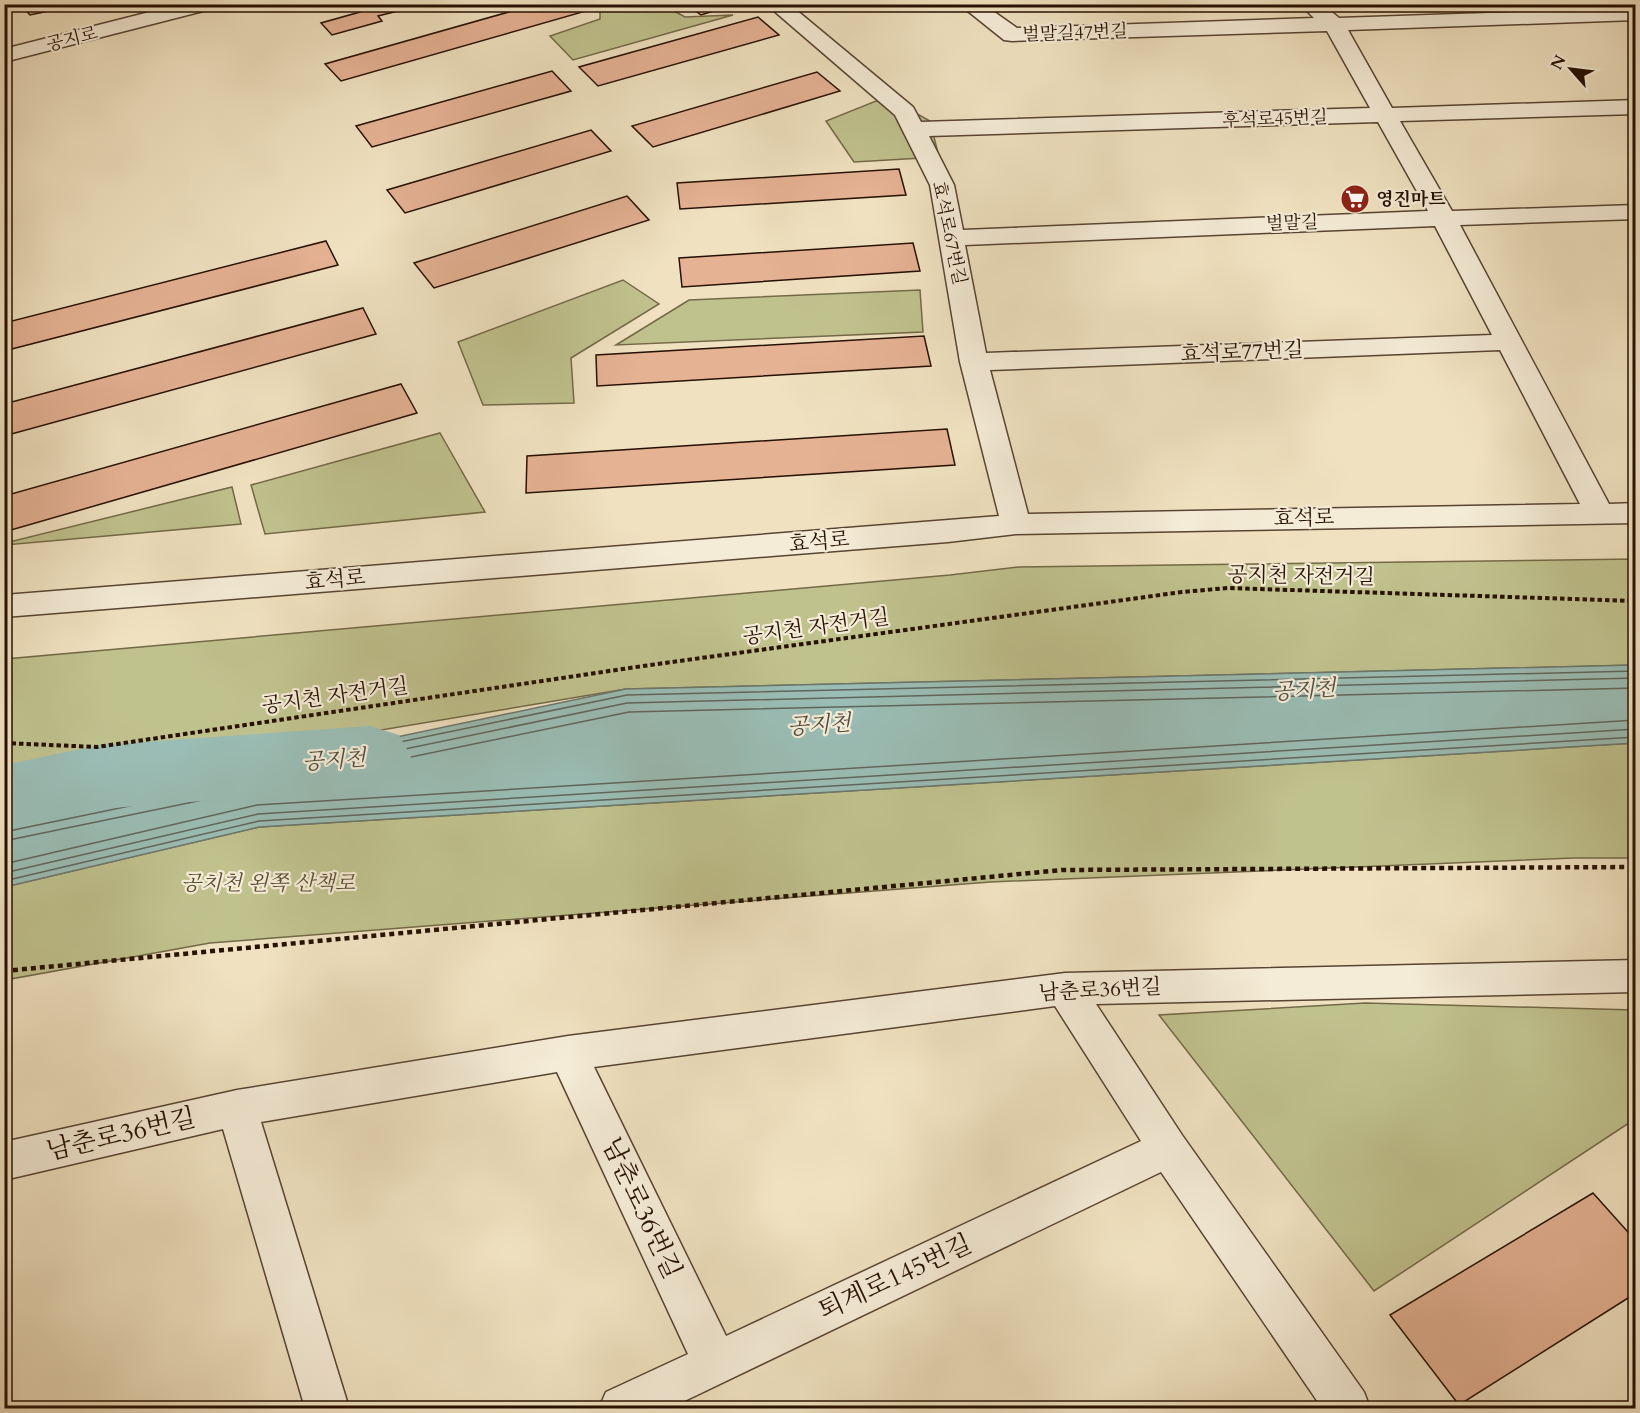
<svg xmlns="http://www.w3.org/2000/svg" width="1640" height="1413" font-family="Cardo,'Noto Serif KR',serif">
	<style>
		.green { fill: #c0c28e; stroke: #736948; stroke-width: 1.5 }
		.water { fill: #9abdb5; stroke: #6c786d; stroke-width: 1.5 }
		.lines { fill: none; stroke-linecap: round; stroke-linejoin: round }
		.shore { stroke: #60665c; stroke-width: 1.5 }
		.river { fill: #9abdb5; fill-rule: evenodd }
		.building { fill: #e5b294; stroke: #261002; stroke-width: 1.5 }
		.minor-casing { stroke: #584432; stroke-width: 3 }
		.path-far1 { stroke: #261002; stroke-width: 4; stroke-dasharray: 4.5 3; stroke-linecap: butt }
		.path { stroke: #261002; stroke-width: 4.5; stroke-dasharray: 5 4; stroke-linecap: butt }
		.minor { fill: #f5ecd7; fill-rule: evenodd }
		.labels { text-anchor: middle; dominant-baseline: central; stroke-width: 4.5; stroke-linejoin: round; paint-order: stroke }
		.far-street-label { font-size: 18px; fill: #261002; stroke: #f5ecd7 }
		.far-poi-label { font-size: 18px; font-weight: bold; fill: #261002; stroke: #f5ecd7; text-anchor: start }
		.street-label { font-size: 21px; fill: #261002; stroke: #f5ecd7 }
		.park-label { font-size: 21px; font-style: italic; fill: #5c4e33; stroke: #f5ecd7 }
		.water-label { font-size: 22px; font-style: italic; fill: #4f4d41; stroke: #f5ecd7 }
		.near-street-label { font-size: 26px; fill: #261002; stroke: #f5ecd7 }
	</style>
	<rect width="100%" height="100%" fill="#f0e2c1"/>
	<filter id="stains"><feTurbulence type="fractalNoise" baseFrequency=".00333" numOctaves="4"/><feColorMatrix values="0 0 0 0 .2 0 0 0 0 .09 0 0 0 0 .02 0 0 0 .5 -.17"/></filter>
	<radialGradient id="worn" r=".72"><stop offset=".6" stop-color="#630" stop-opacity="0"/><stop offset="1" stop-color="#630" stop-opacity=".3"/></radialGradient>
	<path class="green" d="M600,5h63l22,12 48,-2 -160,45 -23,-24 50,-17z
		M886,97l44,24 9,36 -85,5 -28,-41z
		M623,280l36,24 -88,54 3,45 -91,2 -25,-63z
		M920,290l3,42 -307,13 73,-45z
		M440,433l45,79 -220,22 -14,-49z
		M232,487l9,37 -236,21v-2z
		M1635,559v106l-1009,24 -526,88 -95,20v-138l945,-84 69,-8z
		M1635,743v115h-61l-584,24 -780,61 -205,37 -1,-93 255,-60z
		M1365,1003l270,7v109l-261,172 -215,-276z"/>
	<path class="water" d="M1635,665v78l-1376,84 -254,60v-68l621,-130z"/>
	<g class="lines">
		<path class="shore" d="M4,824l623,-129 1009,-24
			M4,832l623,-129 1009,-25
			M4,841l625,-129 1007,-24
			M4,864l253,-59 1379,-85
			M4,873l254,-59 1378,-85
			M4,881l255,-60 1377,-84"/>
		<path class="river" d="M370,726l29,9 12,22 -12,22 -29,9 -270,21 -96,20v-64l96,-20z"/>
	</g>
	<path class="building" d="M20,4h62l-52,11z
		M362,4h55l1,2 -40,10 4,5 -50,14 -11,-12 46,-13z
		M537,4h41l8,7 -245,70 -16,-17z
		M686,4h50l-35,11z
		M758,17l21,18 -181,51 -19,-19z
		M552,71l19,20 -199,56 -16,-21z
		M817,72l23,19 -187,56 -21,-21z
		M591,130l20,21 -206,62 -18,-23z
		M899,169l7,26 -226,14 -3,-26z
		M627,196l22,24 -215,68 -20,-25z
		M326,241l12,24 -334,86v-28z
		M913,243l7,28 -238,16 -3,-29z
		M363,308l13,26 -372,102v-32z
		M924,336l7,30 -334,20 -1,-31z
		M401,384l16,29 -413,119v-36z
		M947,429l8,36 -429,28 1,-37z
		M1593,1193l43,48v52l-177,112 -69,-90z"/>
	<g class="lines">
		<g class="minor-casing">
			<path id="minor" d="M181,4h37l-3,4 -211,54v-13z
				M766,4h23l124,103 8,15 449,-14 -43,-77 -315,10 -8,-1 -45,-36h24l34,24 297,-10 -6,-6 4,-4c12,-4 18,2 27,10l297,-10v12l-288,10 44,78 244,-8v14l-236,7 52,90 184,-6v14l-176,6 149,279 27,-1v20l-620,11 -68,8 -944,75v-22l995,-79 -39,-154 -30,-177 -35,-70zM1378,122l50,89 -465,19 -9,-45 -25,-49zM1435,226l57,109 -506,18 -21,-108zM1500,350l80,154 -552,10 -38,-144z
				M1636,960v32l-540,12 86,131 182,257 6,16h-48l-161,-236 -491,236h-71l7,-16 82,-38 -131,-282 -296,50 88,286h-44l-82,-279 -219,51v-38l233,-52 331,-54 497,-63zM1055,1006l86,135 -415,195 -132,-269z"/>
		</g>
		<path class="path-far1" d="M4,743l93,4 546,-81 539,-74 46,-4 408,13"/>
		<path class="path" d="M4,971l1058,-101 574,-3"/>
		<use href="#minor" class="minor"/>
	</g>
	<defs>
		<g id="supermarket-disc" transform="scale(1.5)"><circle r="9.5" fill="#8f2418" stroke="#f5ecd7"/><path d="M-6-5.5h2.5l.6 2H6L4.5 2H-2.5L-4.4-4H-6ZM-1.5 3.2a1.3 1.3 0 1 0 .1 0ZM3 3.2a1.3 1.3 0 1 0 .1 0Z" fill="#fff"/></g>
	</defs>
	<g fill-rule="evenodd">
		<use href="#supermarket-disc" x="1355" y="199"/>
	</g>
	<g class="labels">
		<g class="far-street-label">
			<text transform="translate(1075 33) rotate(-2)">벌말길47번길</text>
			<text transform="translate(72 39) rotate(-14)">공지로</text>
			<text transform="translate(1275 119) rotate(-2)">후석로45번길</text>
			<text transform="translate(1292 223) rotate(-2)">벌말길</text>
			<text transform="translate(949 233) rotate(78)">효석로67번길</text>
		</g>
		<g class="far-poi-label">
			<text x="1376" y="199">영진마트</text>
		</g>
		<g class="street-label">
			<text transform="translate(1242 352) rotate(-2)">효석로77번길</text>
			<text transform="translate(1304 518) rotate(-1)">효석로</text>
			<text transform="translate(819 542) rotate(-5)">효석로</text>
			<text transform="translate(1301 576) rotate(1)">공지천 자전거길</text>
			<text transform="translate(335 580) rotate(-5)">효석로</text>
			<text transform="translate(816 627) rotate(-8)">공지천 자전거길</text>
			<text transform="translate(335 696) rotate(-8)">공지천 자전거길</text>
			<text transform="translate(1100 990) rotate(-3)">남춘로36번길</text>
		</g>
		<g class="park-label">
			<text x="268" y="883">공치천 왼쪽 산책로</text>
		</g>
		<g class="water-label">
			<text transform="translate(1304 690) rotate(-4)">공지천</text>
			<text transform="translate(819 725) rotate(-4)">공지천</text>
			<text transform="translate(334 760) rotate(-4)">공지천</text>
		</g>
		<g class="near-street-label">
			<text transform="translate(121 1134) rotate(-13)">남춘로36번길</text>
			<text transform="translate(642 1208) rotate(65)">남춘로36번길</text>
			<text transform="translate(895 1277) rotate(-25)">퇴계로145번길</text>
		</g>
	</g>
	<rect width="1640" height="1413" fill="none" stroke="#f0e2c1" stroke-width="24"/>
	<rect x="6" y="6" width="1628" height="1401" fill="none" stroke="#261002" stroke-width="3"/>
	<rect x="12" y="12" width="1616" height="1389" fill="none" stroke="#261002" stroke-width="1.5"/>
	<g transform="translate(1571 69) rotate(298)" stroke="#f5ecd7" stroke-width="4.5" paint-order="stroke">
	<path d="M0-4.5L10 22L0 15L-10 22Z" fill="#261002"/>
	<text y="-9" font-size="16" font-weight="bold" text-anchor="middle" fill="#261002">N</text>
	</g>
	<rect width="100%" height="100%" filter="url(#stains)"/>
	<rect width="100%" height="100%" fill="url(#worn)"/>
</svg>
